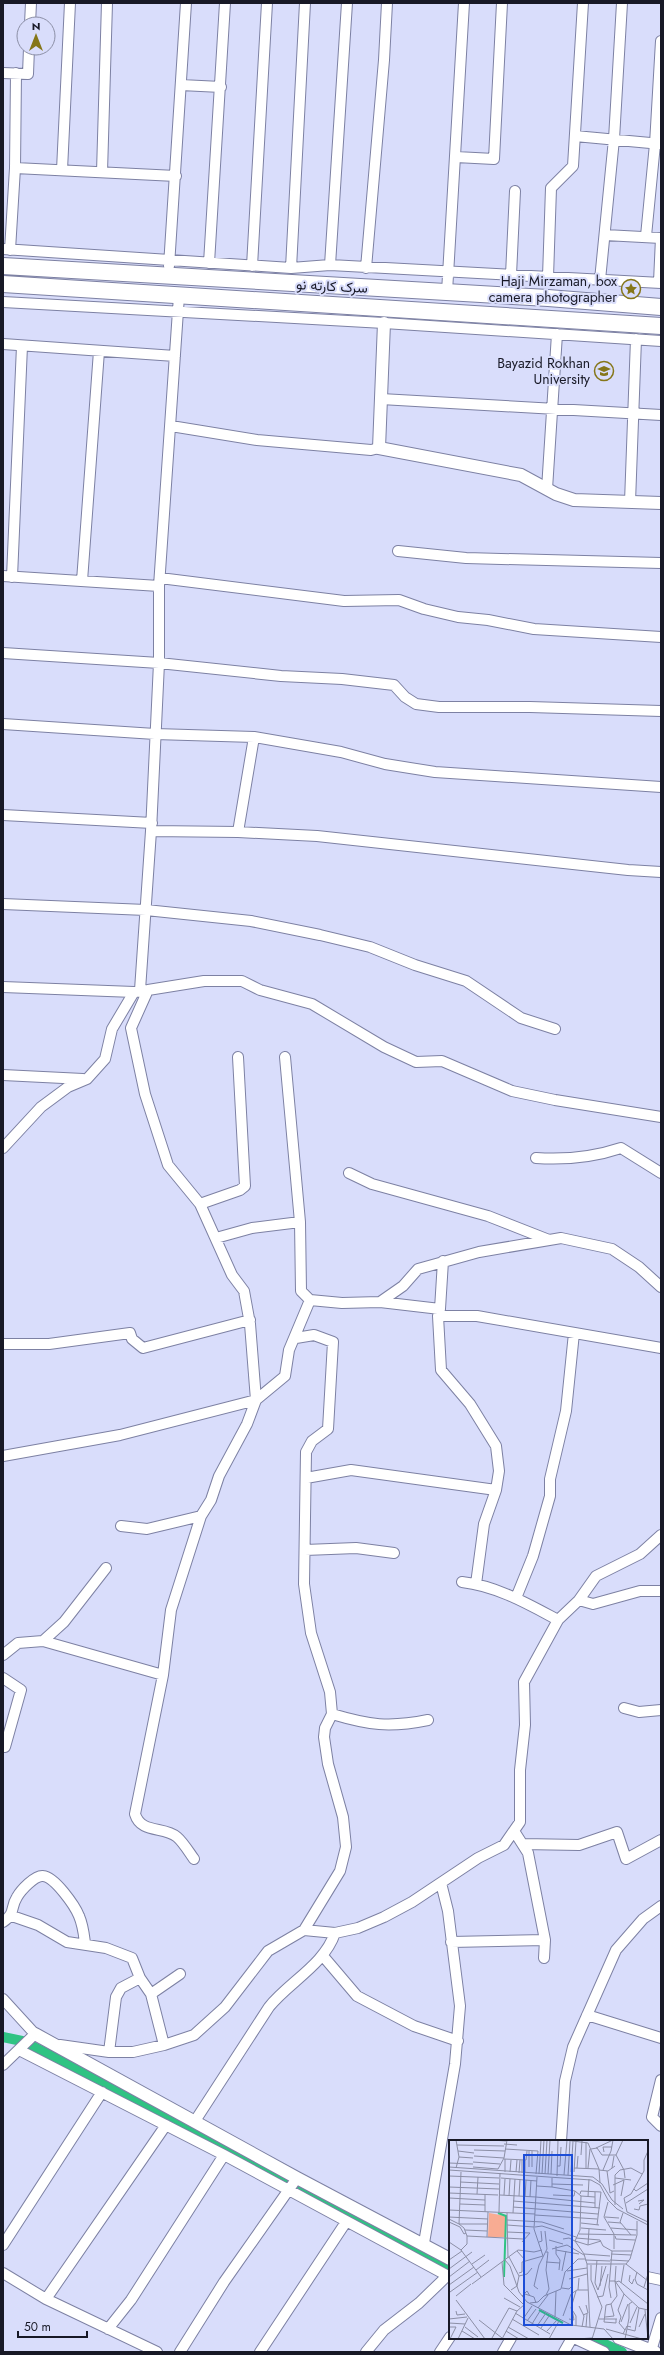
<svg xmlns="http://www.w3.org/2000/svg" width="664" height="2355" font-family="Jost,Vazirmatn,sans-serif">
	<style>
		.lines { fill: none; stroke-linecap: round; stroke-linejoin: round }
		.canal { stroke: #2fc383; stroke-width: 10 }
		.minor-casing { stroke: #7d81a3; stroke-width: 12 }
		.tertiary-casing { stroke: #7d81a3; stroke-width: 14 }
		.trunk-casing { stroke: #7d81a3; stroke-width: 18 }
		.minor { stroke: #fff; stroke-width: 10 }
		.tertiary { stroke: #fff; stroke-width: 12 }
		.trunk { stroke: #fff; stroke-width: 16 }
		.labels { text-anchor: middle; dominant-baseline: central; stroke-width: 4; stroke-linejoin: round; paint-order: stroke }
		.poi-label { font-size: 14px; fill: #181926; stroke: #d9ddfb; text-anchor: end }
		.street-label { font-size: 14px; fill: #181926; stroke: #d9ddfb }
		.inset-river { fill: none; stroke: #2fc383; stroke-width: 2 }
		.inset-road { fill: none; stroke: #8c8fa6; stroke-width: 1 }
		.view { fill: #1d4ed8; fill-opacity: 0.15; stroke: #1d4ed8; stroke-width: 2 }
		.inset-edge { fill: none; stroke: #181926; stroke-width: 2 }
	</style>
	<rect width="100%" height="100%" fill="#d9ddfb"/>
	<g class="lines">
		<path class="canal" d="M3,2037l19,4 40,20 388,206
			M592,2338l30,14"/>
		<g class="minor-casing">
			<path id="minor" d="M30,24l1,-21
				M3,73l25,1 1,-26
				M181,85l40,2
				M575,136l86,8
				M456,157l38,2 8,-156
				M15,168l161,8
				M62,170l8,-167
				M102,172l5,-169
				M605,235l56,3
				M646,236l9,-92 6,-103
				M3,249l288,19 39,-3 331,18
				M10,250l5,-82 1,-95
				M209,263l16,-260
				M330,265l17,-262
				M169,266l17,-263
				M252,266l15,-263
				M291,268l14,-265
				M366,268l18,-208 3,-57
				M511,275l4,-84
				M548,277l3,-89 22,-22 10,-163
				M600,280l14,-141 8,-136
				M659,282l2,-44
				M447,292l17,-289
				M3,302l381,21 277,18
				M3,344l172,12
				M381,399l280,16
				M171,426l86,14 114,10 8,-2
				M547,489l10,-155
				M630,502l6,-163
				M398,551l68,7 195,5
				M3,576l156,10
				M12,577l10,-231
				M160,578l184,23 55,-1 25,9 34,8 30,3 46,9 127,8
				M82,581l17,-230
				M3,653l156,10 122,13 61,3 52,6 11,12 11,7 23,3h91l131,4
				M3,724l152,10 99,3 87,15 44,12 50,8 226,15
				M3,815l149,8
				M151,831l87,1 79,4 311,34 33,2
				M238,832l16,-95
				M3,904l143,6 105,11 69,14 50,12 45,18 51,16 55,37 34,11
				M3,987l131,5
				M140,990l11,-159 8,-168v-77l20,-290
				M148,990l56,-9h38l18,9 52,14 72,43 32,15 26,-1 70,30 43,9 106,17
				M285,1057l15,165 1,69 9,9 32,3 38,-1 60,7
				M3,1075l80,4
				M3,1148l38,-41 27,-20 19,-8 18,-20 7,-30 22,-37 14,-2 -17,38 14,66 23,71 32,39 32,71 12,16 6,33 6,76 -136,35 -117,21
				M536,1158c29,2 58,-1 85,-10l40,25
				M349,1173l23,11 116,32 61,24
				M200,1204l40,-14 5,-4 -7,-129
				M216,1238l36,-10 48,-6
				M443,1261l-3,48 -2,7 3,54 29,34 26,42 3,25 -3,19 -12,34 -8,60
				M380,1302l23,-16 15,-17 61,-17 82,-14 51,11 27,18 22,20
				M438,1316h39l184,32
				M296,1338l18,-3 19,7 -5,87 -16,12 -6,11 -2,132 7,49 19,59 2,22 -7,14 -1,9 4,27 15,53 3,30 -6,24 -36,59
				M3,1344h46l81,-11 2,6 11,9 107,-28
				M306,1478l45,-8 145,20
				M121,1526l26,3 54,-13
				M305,1550l51,-2 38,5
				M462,1582c35,4 66,22 96,38
				M516,1598l17,-42 17,-60v-17l16,-68 8,-78
				M579,1600l14,4 47,-13h21
				M43,1641l120,34
				M3,1655l15,-12 25,-2 21,-19 42,-54
				M3,1678l18,12 -16,57
				M624,1708l15,4 22,-2
				M332,1714c37,11 57,14 96,6
				M514,1831l14,22 17,87 -1,18
				M523,1844l56,1 38,-13 9,27 35,-19
				M194,1859c-5,-7 -11,-17 -17,-22 -13,-11 -36,-3 -42,-23l28,-139 8,-65 30,-94 10,-16 8,-24 28,-52 9,-24 29,-24 4,-26 21,-50
				M12,1916l26,9 29,17 39,6 26,10 8,20 11,16 13,51
				M3,1922c13,-9 7,-14 14,-25 4,-7 18,-22 26,-21 12,1 32,30 36,40 4,9 5,19 6,27
				M451,1942l94,-2
				M323,1956l34,40 57,30 44,15
				M151,1994l29,-20
				M3,1999l32,35 -32,31
				M587,2015l74,23
				M60,2045l49,7h24l31,-7 30,-10 31,-28 43,-56 36,-21 31,3 23,-5 26,-11 28,-15 66,-44 26,-13 16,-23v-52l5,-45 -1,-43 34,-62 21,-20 17,-24 44,-22 21,-19
				M19,2050l205,105 226,122
				M109,2052l7,-55 5,-9 19,-10
				M661,2080l-9,37 9,9
				M195,2121l74,-114c20,-25 55,-42 66,-74
				M561,2141l4,-60 8,-34 43,-97 27,-31 18,-13
				M424,2243l31,-179 5,-58 -12,-95 -7,-28
				M3,2245l99,-153
				M3,2273l43,26 111,53
				M647,2277l14,3
				M46,2299l120,-174
				M108,2329l23,-29 93,-145
				M574,2338l30,14
				M651,2351l10,-33
				M180,2352l44,-70 73,-104
				M260,2352l86,-130
				M366,2352l18,-22 35,-27 28,-27
				M440,2352l10,-15
				M503,2352l8,-14
				M564,2352l8,-14"/>
		</g>
		<g class="tertiary-casing">
			<path id="tertiary" d="M384,323l-5,125 142,27 35,19 18,6 87,3
				M35,2034l262,144 153,81
				M619,2338l36,14"/>
		</g>
		<g class="trunk-casing">
			<path id="trunk" d="M3,266l545,32 113,9
				M3,284l658,42"/>
		</g>
		<use href="#minor" class="minor"/>
		<use href="#tertiary" class="tertiary"/>
		<use href="#trunk" class="trunk"/>
	</g>
	<defs>
		<g id="sight-ring" transform="scale(1)"><circle r="9.5" fill="#d9ddfb" stroke="#857619" stroke-width="1.5"/><path d="M0-6L1.8-2.2L6-1.7L2.9 1.2L3.7 5.4L0 3.3L-3.7 5.4L-2.9 1.2L-6-1.7L-1.8-2.2Z" fill="#857619"/></g>
		<g id="university-ring" transform="scale(1)"><circle r="9.5" fill="#d9ddfb" stroke="#857619" stroke-width="1.5"/><path d="M0-5L7-2L0 1L-7-2ZM-4 1L0 2.5L4 1V4Q0 6-4 4Z" fill="#857619"/></g>
	</defs>
	<g fill-rule="evenodd">
		<use href="#sight-ring" x="631" y="289"/>
		<use href="#university-ring" x="604" y="371"/>
	</g>
	<g class="labels">
		<g class="poi-label">
			<text x="617" y="281">Haji Mirzaman, box<tspan x="617" dy="16">camera photographer</tspan></text>
			<text x="590" y="363">Bayazid Rokhan<tspan x="590" dy="16">University</tspan></text>
		</g>
		<g class="street-label">
			<text transform="translate(332 286) rotate(3)">سرک کارته نو</text>
		</g>
	</g>
	<g transform="translate(449 2140)">
		<rect width="199" height="199" fill="#d9ddfb"/>
		<path d="M40,73l17,3v21h-18z" fill="#f8ac93"/>
		<path d="M46,78l4,2 3,8 -5,7 -6,-7v-6z" fill="#f8ac93"/>
		<path class="inset-river" d="M49,73l8,3 -2,61M90,170l24,13"/>
		<path class="inset-road" d="M7,0l3,17 -3,11M22,0h19M43,0l14,1M116,0l23,3 11,26 1,14M174,0l-7,15 8,15 1,8M55,4l13,1M8,5l47,1M147,8l17,-8M56,9l33,2 -2,23M142,9l6,-1 5,7h14M25,10l31,1M9,11l16,2M155,12l-1,-5h9M132,15l1,-14M25,16l30,2M10,17l14,1M55,19l22,1 1,-9M24,22l27,2M0,23l24,1M108,26h3l1,-19M0,27l144,10 9,7 10,16 11,9M24,27l25,2M80,27v-16M83,27v-16M125,28l25,1M128,28l1,-12M137,28v-26M139,28l2,-19M163,28l2,-12M49,29l6,-11 3,-18M0,30l142,10 9,5 8,15 9,9 31,16M150,30l9,1 7,-5M154,30l8,-19 2,-11M158,31l3,22 4,-2M12,32l-2,52 5,4 3,8v8l-6,6M56,32v-13M61,32l1,-12M67,32l1,-12M122,32l2,-31M125,32l2,-31M70,33l1,-13M73,33v-13M76,33v-13M90,34l2,-34M93,34l2,-34M96,34l2,-34M99,34l2,-34M102,34l1,-23M115,35l3,-35M119,35l2,-34M0,36l50,2M108,36l1,-36M52,38l36,3M103,38v9l23,4 6,5 -1,34 -5,11 9,13 3,10h39l4,-5 7,-24v-14M166,38l16,2M11,42l39,2M103,44l31,1M164,45l11,-5M88,46l15,1M0,47l50,2M185,49l2,2 12,-8M0,53l49,2M28,54l1,-17M131,54l1,-3 20,1M51,55l36,2M55,55l1,-16M104,55l21,1 1,-5M60,56l1,-17M70,56l1,-17M132,56l14,1M172,56l3,-16M76,57l1,-17M81,57l1,-17M87,57l59,6M139,57l1,-18M0,58l36,2M64,61l87,7M189,61l6,-1 -5,4M159,62l-4,15 10,17v15M177,63l22,-14M11,64l25,1M166,65v-30l5,-5 11,-2 11,6M64,67l85,7M146,68v-16M185,69l5,1 1,-4 8,-2M0,70l86,4M36,72v-18M50,72l1,-39M178,72l21,10M178,72l-3,-14 7,-4 13,-23v-11l4,-9M58,73l1,45M64,73l2,-34M174,73l-3,9 11,13M86,75l62,4M0,77l39,2M156,77l14,1M0,79l10,5h28M58,80l35,2 22,7M0,82l11,5 4,7 2,-1M159,82l13,1M132,83l18,2M58,85l27,2M148,85l4,-33M86,87l7,-1 34,11M132,88l25,2M162,88l26,2M16,90l22,1M58,92l23,1M130,94l57,1M18,96l56,3M166,96l1,3 19,1M38,97l1,-25M127,98l24,2 3,6 9,5M114,99l6,-1 6,3M100,100l14,4M126,101l13,4 13,-4M0,102l12,8 20,27M73,102l8,-9M90,102l3,-1 -1,-10M139,105l1,-16M107,106v8l4,6 -1,10M103,109l15,-4 17,10M107,110l23,4M68,111l8,9M97,112h2l-2,18 3,19 -3,6M135,114l26,2M162,114l20,1M60,117l10,19 -2,10 -6,4M0,120l13,-9M56,120l5,6 9,26 8,10 44,23 33,4 9,10M136,120l25,1M148,120l-2,23 3,7M161,120l19,1M53,122l2,23 20,20M97,122l14,1M23,124l13,-9M138,124l3,63M177,124l22,17M142,125v15l11,27 -10,32M167,126l-1,15 9,13 15,14 9,2M0,129l23,-17M27,130l13,-10M113,131l4,-20M118,131l20,-3M188,132l-2,7 2,5 11,6M70,133l3,-1v-10l21,-6 -9,-27 3,-52M181,135l-1,6 3,3 2,-5M70,136l8,-2 5,-6M0,137l21,-16M120,139l18,-5M160,141h6l2,15 -6,8 -5,1 -2,17 12,1v-4M167,142l3,-1 29,23M172,143l3,-18M23,144l46,-34 16,2 8,-2M0,145l25,-18M151,146l2,-20M195,147l4,-13M113,148l7,1 4,-4M89,149l-4,-3 5,-21 8,-16 -2,-18M129,150l1,-12M149,150l8,-24M127,151l-5,17 5,8v10M1,152l28,-20M76,154l9,3 2,6M175,154l-6,16 3,7 -2,6 6,7M7,156l15,-12M73,156l5,-5 3,5M148,157l6,-1 5,-22M55,158l16,9M162,158l-2,-11 3,-36h20M7,160l29,39M81,163l8,-1 6,-6 17,-7 4,-17 13,-13h7M130,166l5,10 -2,11M89,168l10,-13M196,170l3,29M7,171l1,4 8,-1M66,173l35,21M134,175l5,-2 -2,-8M114,176l8,-22 6,-4h11M106,177l1,-26M156,177l9,-1 -3,-12M0,179l18,-2M63,179l27,16M74,179l9,-13M120,179l5,1 -2,-11M150,179h18M30,180l23,18M78,181l9,-12M172,182l7,-18M0,183l16,1M181,183l7,-16M83,184l8,-13M88,186l9,-13M0,187h7l-6,12M16,187l13,10M59,187l21,12M137,187l1,-13M190,187l6,-13M92,188l8,-12M157,189l36,10M178,189l8,2 4,-23M13,191l13,8M57,191l13,8M98,191l10,-11M174,194l4,-8 4,1M43,198l17,-30 8,3M9,199l10,-21M53,199l15,-28 8,-7M100,199l10,-18M128,199l15,-1M176,199l4,-21v-14l3,-2"/>
		<path class="view" d="M75,15h48v170h-48z"/>
		<rect width="199" height="199" class="inset-edge"/>
	</g>
	<rect width="664" height="2355" fill="none" stroke="#181926" stroke-width="8"/>
	<g transform="translate(36 36)"><circle r="19" fill="#d9ddfb" stroke="#8c8fa6"/>
	<path d="M0-3L7 15L0 10L-7 15Z" fill="#857619"/>
	<text y="-6" font-size="11" font-weight="bold" text-anchor="middle" fill="#181926">N</text>
	</g>
	<path d="M18 2331v6h69v-6" fill="none" stroke="#181926" stroke-width="2"/>
	<text x="24" y="2331" font-size="12" fill="#181926" stroke="#d9ddfb" stroke-width="3" paint-order="stroke">50 m</text>
</svg>
